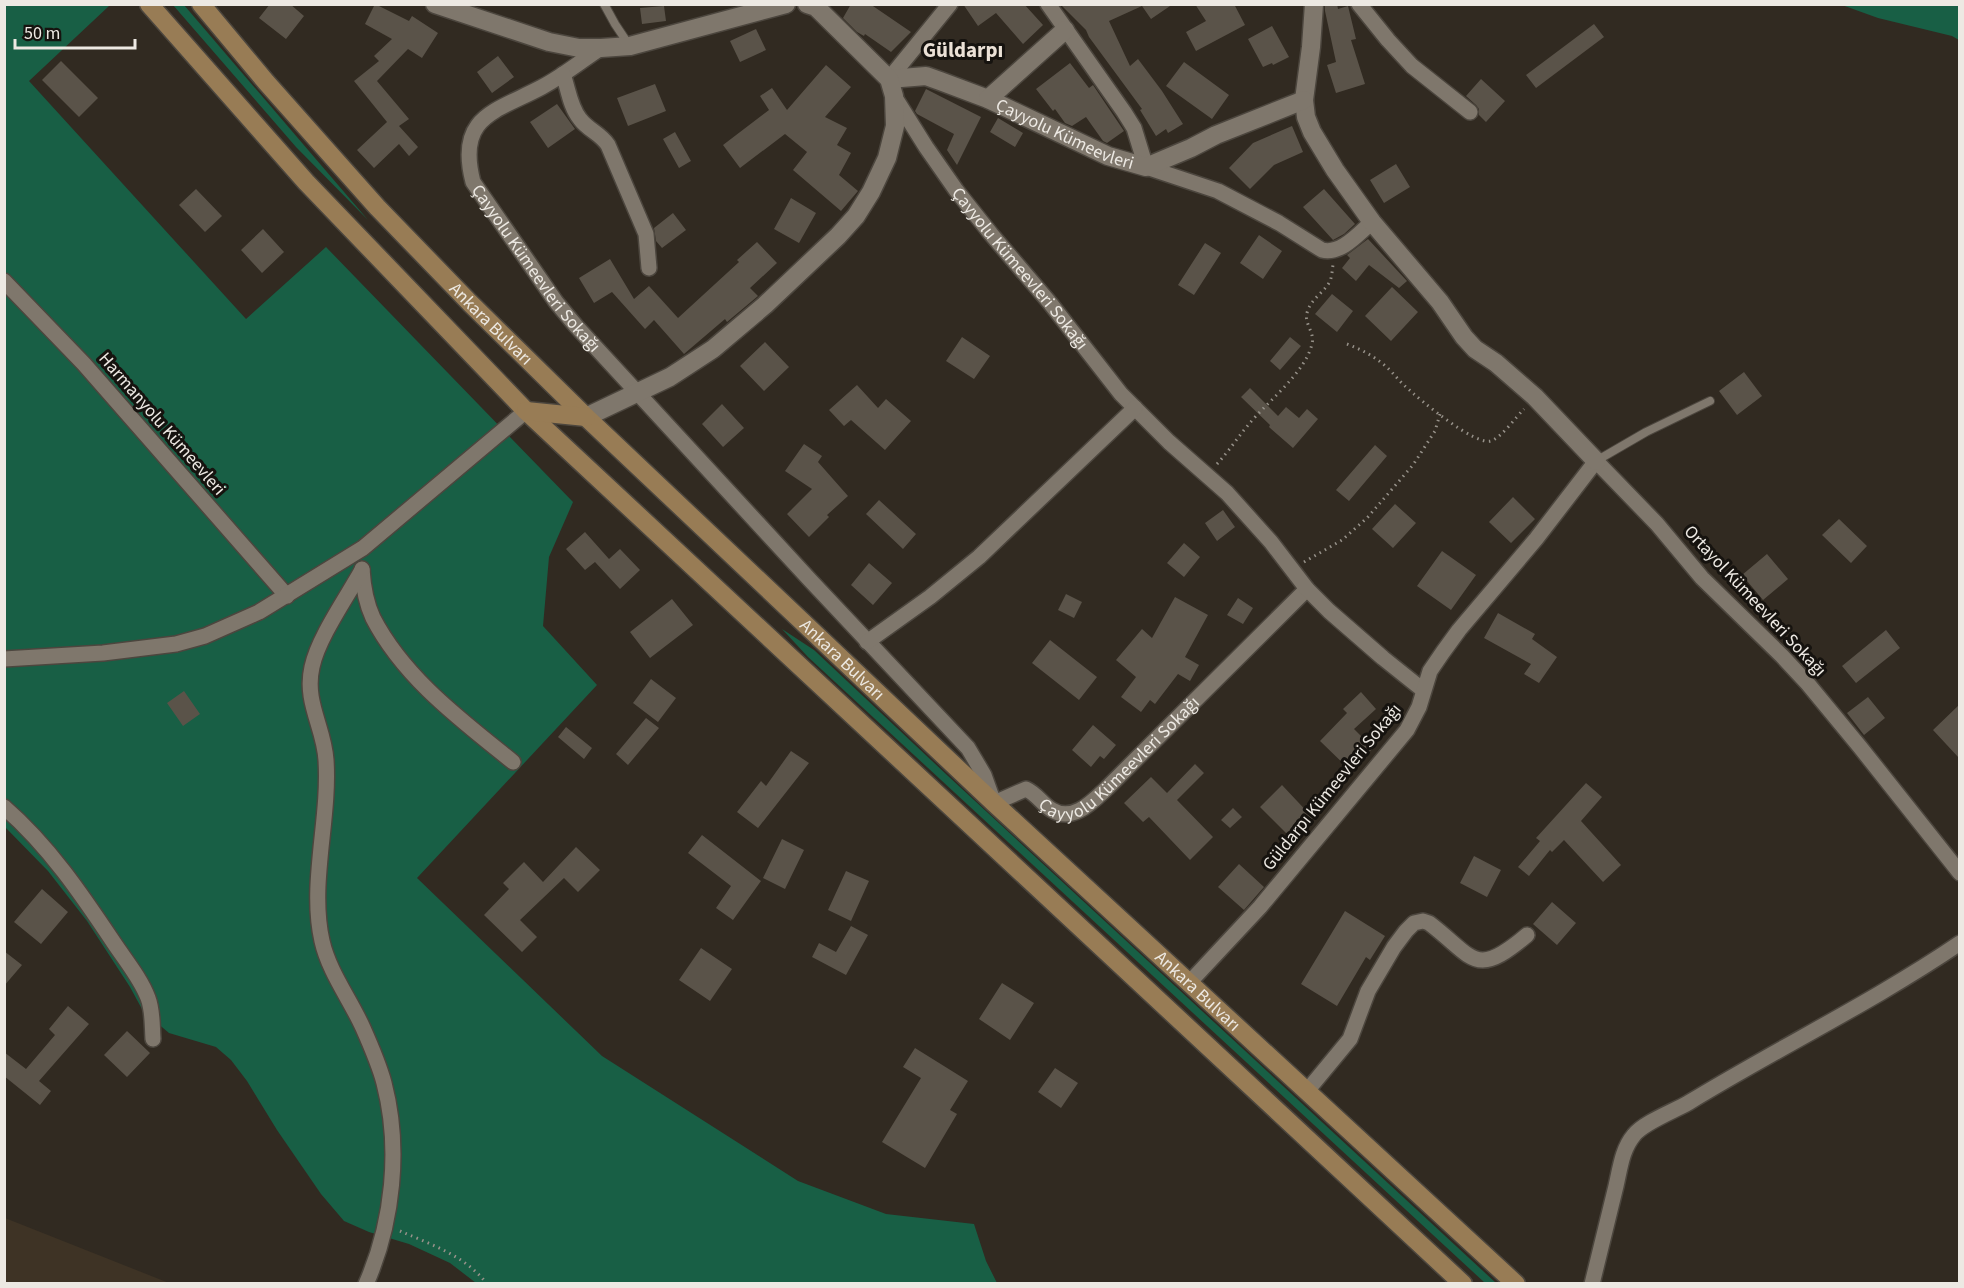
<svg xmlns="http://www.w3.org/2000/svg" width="1964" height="1288" font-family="'Source Sans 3',sans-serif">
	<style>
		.built { fill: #3e3325 }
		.green { fill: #185f45 }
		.building { fill: #5a5349 }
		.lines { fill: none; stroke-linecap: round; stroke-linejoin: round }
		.service-casing { stroke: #4c463e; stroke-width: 10 }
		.minor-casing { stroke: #4c463e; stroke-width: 18 }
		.tertiary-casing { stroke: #4c463e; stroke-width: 21 }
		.secondary-casing { stroke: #4c463e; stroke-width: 21 }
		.path { stroke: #97928a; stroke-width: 3; stroke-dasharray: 1.5 4.5; stroke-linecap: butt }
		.service { stroke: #7f776c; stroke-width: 8 }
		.minor { stroke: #7f776c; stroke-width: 15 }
		.tertiary { stroke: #7f776c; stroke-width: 18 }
		.secondary { stroke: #987c55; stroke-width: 18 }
		.labels { text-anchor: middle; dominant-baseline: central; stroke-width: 6; stroke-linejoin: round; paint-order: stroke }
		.street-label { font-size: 18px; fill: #ede9e3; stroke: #16130f }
		.quarter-label { font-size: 21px; font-weight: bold; fill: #ebe1d6; stroke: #16130f }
	</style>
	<rect width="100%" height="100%" fill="#312a21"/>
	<path class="built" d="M4,1218h1l164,65h-164z"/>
	<path class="green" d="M5,5h103l1,1 -80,75 217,238 80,-72 247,255 -24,55 -6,69 54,59 -180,193 185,178 196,125 88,33 88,10 12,37 11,22h-521l-26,-20 -41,-19 -40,-12 -25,-11 -23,-27 -44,-64 -30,-49 -16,-21 -15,-13 -47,-14 -26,-22 -13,-24 -43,-66 -39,-50 -43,-44z
		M173,5h11l184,215 -72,-73z
		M1842,5h117v35l-7,-4 -74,-18z
		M782,629l32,21 134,126 548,507h-11l-677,-626z"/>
	<path class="building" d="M270,4h20l14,12 -18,23 -27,-21z
		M375,4l34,17 3,-5 26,17 -16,25 -14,-9 -31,32 32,38 -10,7 19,21 -9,9 -10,-12 -25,24 -17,-18 30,-28 -33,-41 25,-20 -5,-5 18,-17 -27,-15z
		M851,4h19l41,28 -20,20 -26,-18 -1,2 -7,-4 -14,-14z
		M963,4h61l19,21 -20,19 -27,-31 -18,13z
		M1060,4h113l-22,15 -9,-13 -33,15 21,45 8,-7 24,32 21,33 -15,9 -2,-4 -10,7 -16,-26 2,-1 -53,-72 -3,-7z
		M1195,4h39l11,21 -49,26 -10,-19 20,-11z
		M1337,4l1,5 10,-3 8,33 -5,1 14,44 -29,9 -9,-28 9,-3 -11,-51v-5z
		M664,6l2,15 -24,3 -2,-16z
		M1594,24l10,13 -68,51 -10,-13z
		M1272,26l17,31 -16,8 -1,-2 -9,4 -15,-28z
		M756,29l10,21 -26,12 -10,-21z
		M498,56l16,21 -22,16 -15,-21z
		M61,61l37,37 -19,19 -37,-37z
		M1184,62l45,33 -17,24 -46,-33z
		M1070,63l19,25 4,-3 31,46 -17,12 -4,-2 -17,-24 -14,9 -7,-3 -10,-14 -2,2 -17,-22z
		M826,65l25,22 -26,30 22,11 -10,17 14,8 -12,22 19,16 -17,20 -48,-41 14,-18 -22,-18 -45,34 -17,-23 46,-35 -9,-14 12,-8 15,22z
		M1481,79l24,22 -19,21 -7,-7v-6l-3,-4 -10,-9z
		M655,84l11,27 -38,15 -11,-28z
		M926,89l55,28 -24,48 -10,-15 7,-16 -37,-20 -2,-3z
		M557,104l18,25 -27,19 -18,-26z
		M998,118l25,15 -8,14 -25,-15z
		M1292,126l11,26 -29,13 -24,24 -21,-21 24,-25z
		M675,132l16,29 -12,7 -16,-29z
		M1396,164l14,23 -26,16 -14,-23z
		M196,189l26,27 -17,16 -26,-27z
		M1324,189l31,35 -11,10 -11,6 -30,-33z
		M791,198l25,15 -17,30 -25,-14z
		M673,213l13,17 -24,18 -6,-7 -2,-13z
		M263,229l21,23 -22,21 -21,-23z
		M1259,235l23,16 -19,28 -23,-16z
		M1368,239l39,42 -8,7 -30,-23 -13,16 -14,-13 8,-10 -3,-3z
		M757,242l20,21 -27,25 8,8 -31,26 -2,-3 -41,35 -30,-34 -9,9 -33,-37 -18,11 -15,-25 31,-19 24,40 15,-13 29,32 61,-56 -2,-2z
		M1205,243l16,10 -27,42 -16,-10z
		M1392,287l26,25 -27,29 -26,-25z
		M1332,294l21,17 -16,21 -22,-18z
		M962,337l28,19 -16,23 -28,-18z
		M1290,337l11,9 -21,24 -10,-9z
		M765,342l24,25 -25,24 -24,-25z
		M1744,372l18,24 -25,19 -18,-24z
		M857,385l21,23 8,-9 25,22 -26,29 -34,-30 -7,6 -15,-16z
		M1250,388l28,28 8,-9 13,11 8,-9 11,10 -25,29 -24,-21 1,-2 -29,-28z
		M722,404l22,24 -21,19 -21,-23z
		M804,444l18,12 -4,6 30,34 -21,19 2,2 -20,20 -22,-23 25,-25 -27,-18z
		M1375,445l12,11 -38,45 -13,-11z
		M1513,497l22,22 -24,24 -22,-21z
		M879,500l37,34 -13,15 -37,-35z
		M1395,504l21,19 -23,25 -21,-19z
		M1223,510l12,17 -18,14 -12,-18z
		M1839,519l28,27 -16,17 -29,-28z
		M585,532l24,27 11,-10 20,21 -20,19 -25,-27 -10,8 -19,-21z
		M1184,543l16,14 -16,20 -17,-14z
		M1442,551l34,24 -25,35 -34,-24z
		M1767,554l21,25 -25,21 -21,-25z
		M869,563l23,20 -19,22 -22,-20z
		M1066,594l16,8 -8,16 -16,-8z
		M1175,597l33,18 -23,42 14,8 -9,16 -12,-7 -23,30 -5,-4 -9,12 -20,-15 15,-20 -20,-17 26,-31 10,9z
		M1238,598l15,10 -10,16 -16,-9z
		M672,599l21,26 -43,33 -20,-26z
		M1498,613l37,21 -3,5 25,18 -18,26 -15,-9 7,-10 -47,-26z
		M1886,630l14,18 -44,35 -14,-17z
		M1050,640l47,37 -18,23 -47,-37z
		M651,679l25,19 -18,24 -25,-19z
		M184,691l16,23 -17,12 -16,-23z
		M1361,692l15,17 -22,20 19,19 -22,23 -31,-30 27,-28 -4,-4z
		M1868,697l17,21 -21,17 -17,-22z
		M1959,705v53l-26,-28z
		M646,718l13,10 -31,37 -12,-11z
		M1093,725l23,20 -12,14 -4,-3 -9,11 -19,-17z
		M566,727l26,21 -8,11 -26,-22z
		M791,751l18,12 -51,65 -21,-16 24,-31 5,5z
		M1195,764l9,9 -27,27 36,37 -23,23 -41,-43 -6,5 -19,-19 27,-26 16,16z
		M1586,783l16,14 -21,24 40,44 -18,17 -39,-42 -12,12 -2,-2 -21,26 -11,-9 22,-26 -4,-3z
		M1282,785l31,33 -21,21 -32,-32z
		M1233,808l9,9 -12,11 -9,-8z
		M702,835l59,46 -28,39 -17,-12 15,-22 -43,-33z
		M782,839l22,11 -19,39 -22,-11z
		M576,847l24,23 -22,22 -14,-14 -44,42 17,17 -15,15 -38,-37 25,-26 -6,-6 21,-21 19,20z
		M1474,856l27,14 -14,27 -27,-14z
		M1239,864l25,23 -20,23 -26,-23z
		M846,871l23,10 -18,40 -23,-11z
		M42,889l26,23 -27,32 -27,-22z
		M1552,902l24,21 -19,22 -24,-21z
		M1345,911l40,25 -15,24 -4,-3 -29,49 -36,-22z
		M851,926l17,9 -22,40 -34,-18 7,-14 17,9z
		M701,948l31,21 -22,32 -31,-21z
		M4,951l18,14 -18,21z
		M1002,983l32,20 -24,37 -31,-21z
		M68,1006l21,18 -50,57 12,10 -11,14 -36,-29v-24l22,17 29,-34 -6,-6z
		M127,1031l23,22 -23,24 -23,-22z
		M915,1048l53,33 -18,29 7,4 -32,54 -43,-26 39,-64 -18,-11z
		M1055,1068l23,15 -17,25 -23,-16z"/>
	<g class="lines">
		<g class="service-casing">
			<path id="service" d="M604,4l11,20 14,21
				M1596,461l50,-29 64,-31"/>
		</g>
		<g class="minor-casing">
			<g id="minor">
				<path d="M1048,4l76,108 10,16 12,39 72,24 61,32 43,27c19,5 37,-17 50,-28"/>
				<path d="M1359,4l29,36 24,26 58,46"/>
				<path id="s1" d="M601,48c-20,13 -38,28 -59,39 -47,25 -86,29 -69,95l83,120 20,24 234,254 158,168 16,27 10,28 32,-14c11,5 16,15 26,21 21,13 41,-9 55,-22l200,-199"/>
				<path d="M563,74c5,14 7,33 17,45 8,11 20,14 28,26l38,89 3,34"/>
				<path d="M889,79l61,-75"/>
				<path id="s2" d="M894,96l32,51 30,43 35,44 59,69 71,91 48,48 58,51 44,49 36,47 22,22 54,47 40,32"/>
				<path d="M4,281l80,83 203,232"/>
				<path d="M362,569c1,16 4,34 11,49 31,60 88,102 140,144"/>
				<path d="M362,570c-15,27 -44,68 -50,97 -8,35 12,60 14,93 4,59 -17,124 -4,181 7,31 28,58 41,87 8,18 16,36 21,55 17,65 9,140 -18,201"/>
				<path d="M867,642l63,-45 49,-40 156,-149"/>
				<path d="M4,659l99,-6 73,-9 29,-8 54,-24 104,-64 163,-137"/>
				<path d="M4,807c45,39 78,88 110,136 12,18 27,36 34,55 5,13 4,28 5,41"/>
				<path d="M1189,983l71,-76 147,-177 12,-23 11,-36 13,-19 16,-22 77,-91 60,-78 61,63 45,54 80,78 26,28 52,63 100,126"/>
				<path d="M1307,1091l43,-52 18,-48 26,-44 12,-16 8,-8 9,-2 6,2c45,34 45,57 98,12"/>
				<path d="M1592,1284c8,-33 16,-65 24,-98 4,-17 6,-37 18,-51 9,-12 40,-24 54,-32 90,-55 185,-101 272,-160"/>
			</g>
		</g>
		<g class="tertiary-casing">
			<g id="tertiary">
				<path d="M435,4l114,38 30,6h22l29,-2 156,-42"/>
				<path d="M1314,4l-3,43 -7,53 2,17 6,15 23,38 37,52 68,80 24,35 11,12 21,14 39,34 61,64"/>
				<path id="s3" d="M889,79l37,-3 14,5 48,18 120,57 38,11 45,-19 25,-13 88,-35"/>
				<path d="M988,99l77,-69"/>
				<path d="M586,417l84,-40 43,-28 52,-44 73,-69 18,-20 15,-24 16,-34 8,-32 -1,-30 -5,-17 -73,-72 -9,-3"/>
			</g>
		</g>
		<g class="secondary-casing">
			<g id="secondary">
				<path d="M149,4l157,178 220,229 937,873"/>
				<path id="s4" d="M201,4l65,78 111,125 93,96 116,114 408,386 522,481"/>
				<path d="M526,411l60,6"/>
			</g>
		</g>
		<path class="path" d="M1347,344c13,5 25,11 36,20 9,7 15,16 23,23 13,12 69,59 85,54 12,-5 24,-23 33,-32
			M1217,464c12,-13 21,-27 32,-40 19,-23 56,-51 63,-80 3,-12 -8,-20 -5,-31 3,-13 15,-19 22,-30 3,-5 3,-12 4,-18
			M1304,562l38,-22 25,-22 46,-53 22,-34 5,-17
			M400,1231c30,13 66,25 87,53"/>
		<use href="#service" class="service"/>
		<use href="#minor" class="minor"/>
		<use href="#tertiary" class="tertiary"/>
		<use href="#secondary" class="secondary"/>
	</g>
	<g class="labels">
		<g class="street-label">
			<text stroke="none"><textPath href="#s3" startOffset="188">Çayyolu Kümeevleri</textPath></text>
			<text stroke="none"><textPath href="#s1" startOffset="312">Çayyolu Kümeevleri Sokağı</textPath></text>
			<text stroke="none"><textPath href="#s2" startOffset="214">Çayyolu Kümeevleri Sokağı</textPath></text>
			<text stroke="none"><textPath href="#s4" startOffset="432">Ankara Bulvarı</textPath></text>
			<text transform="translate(162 424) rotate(49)">Harmanyolu Kümeevleri</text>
			<text transform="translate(1755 601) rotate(47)">Ortayol Kümeevleri Sokağı</text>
			<text stroke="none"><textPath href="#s4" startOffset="918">Ankara Bulvarı</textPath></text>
			<text stroke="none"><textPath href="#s1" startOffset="1176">Çayyolu Kümeevleri Sokağı</textPath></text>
			<text transform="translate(1332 787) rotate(-51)">Güldarpı Kümeevleri Sokağı</text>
			<text stroke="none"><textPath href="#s4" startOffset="1404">Ankara Bulvarı</textPath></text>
		</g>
		<g class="quarter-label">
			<text x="963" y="50">Güldarpı</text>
		</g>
	</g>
	<rect width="1964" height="1288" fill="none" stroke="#ede9e3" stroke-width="12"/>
	<path d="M15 39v9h120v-9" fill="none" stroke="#ede9e3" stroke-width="3"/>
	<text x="24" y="39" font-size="18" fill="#ede9e3" stroke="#16130f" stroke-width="4.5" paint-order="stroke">50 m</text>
</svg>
